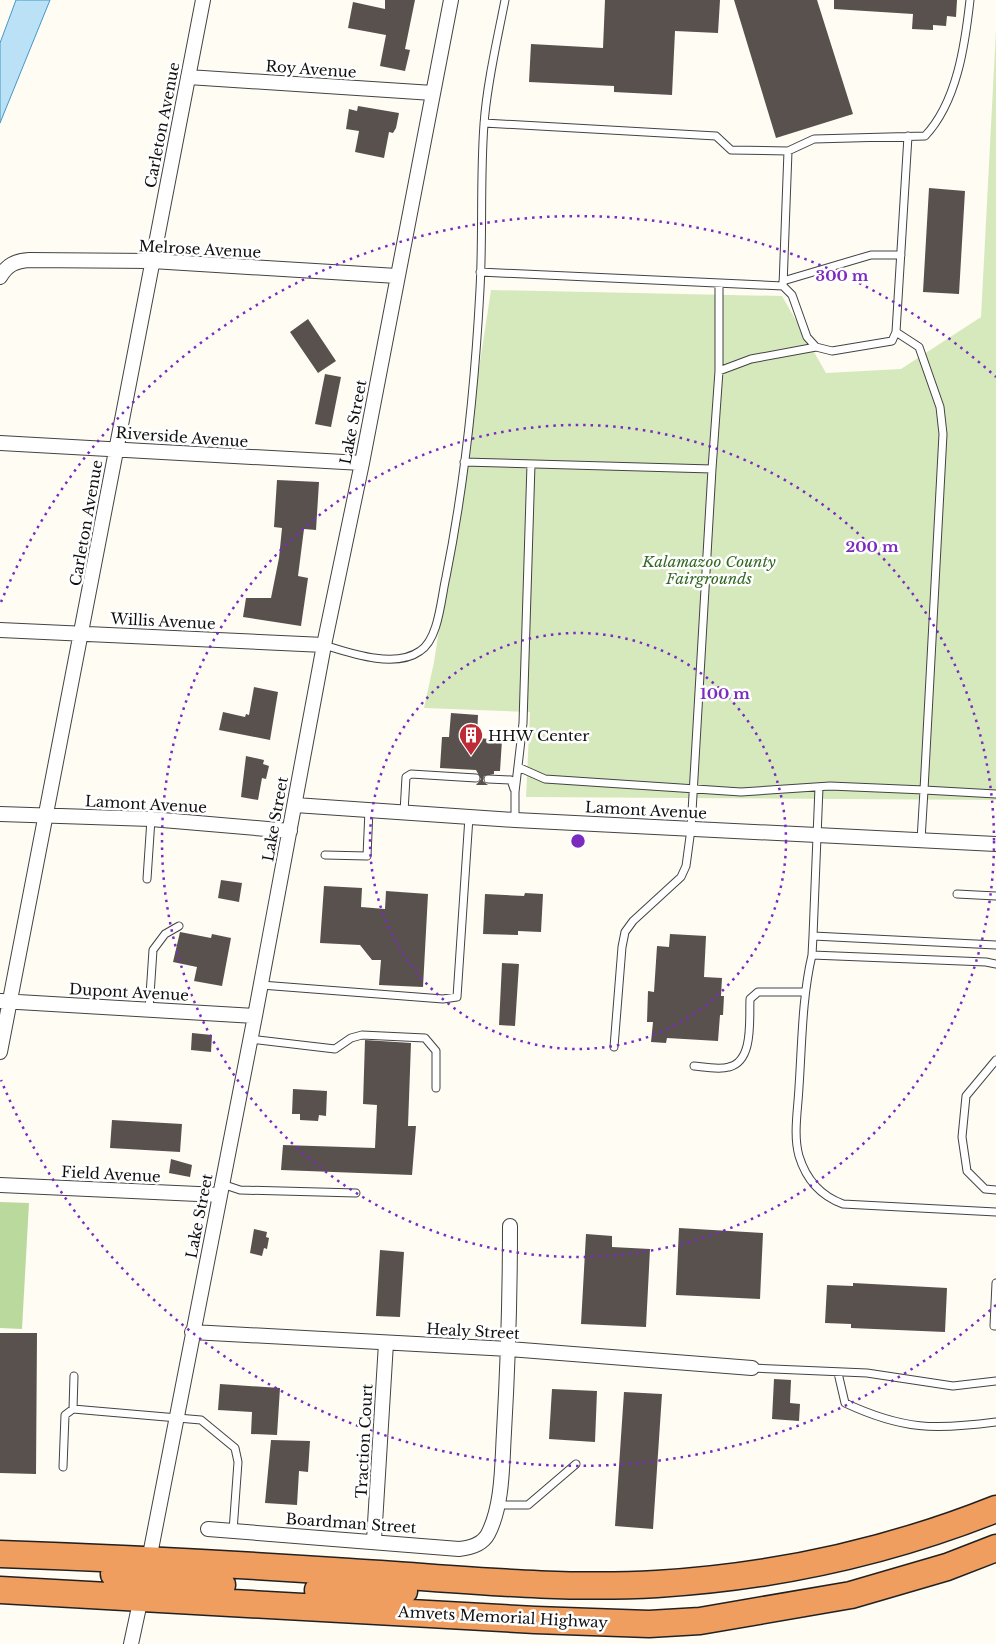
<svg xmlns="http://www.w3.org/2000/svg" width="996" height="1644" font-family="'Libre Baskerville',serif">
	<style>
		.green { fill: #d6e9bd }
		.forest { fill: #bada9d }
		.water { fill: #bae1f5; stroke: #4298ca }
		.building { fill: #59514d }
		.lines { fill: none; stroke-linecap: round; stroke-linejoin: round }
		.lane-casing { stroke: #434343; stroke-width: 9 }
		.street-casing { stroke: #434343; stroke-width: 16 }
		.highway-casing { stroke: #212121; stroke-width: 29 }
		.lane { stroke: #fff; stroke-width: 7 }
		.street { stroke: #fff; stroke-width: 14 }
		.highway { stroke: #f09e60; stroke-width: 26 }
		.ring { fill: none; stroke: #7b2cbf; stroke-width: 2.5; stroke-dasharray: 2.5 5 }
		.labels { text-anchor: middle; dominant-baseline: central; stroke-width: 5; stroke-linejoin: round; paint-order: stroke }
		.street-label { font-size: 15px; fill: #101010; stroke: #fff }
		.park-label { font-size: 15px; font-style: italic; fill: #326821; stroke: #fff }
		.poi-label { font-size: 15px; fill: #101010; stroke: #fff; text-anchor: start }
		.centre { fill: #7b2cbf; stroke: #fff; stroke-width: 2.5 }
		.ring-label { font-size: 15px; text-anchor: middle; font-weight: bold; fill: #7b2cbf; stroke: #fff; stroke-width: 5; stroke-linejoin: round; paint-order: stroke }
	</style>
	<rect width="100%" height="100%" fill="#fffcf4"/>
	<path class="green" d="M996,30v770l-470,-3 4,-85 -106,-4 10,-46 57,-372 291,6 44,77 75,-4 80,-52z"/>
	<path class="forest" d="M0,1202l29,1 -7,126 -22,-1z"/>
	<path class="water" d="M16,0h34l-50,123v-80z"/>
	<path class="building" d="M385,0h30l-10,49 5,1 -5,21 -25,-5 6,-31 -38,-7 5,-26 32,7z
		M605,0h115l-2,33 -43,-2 -3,64 -58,-3v-6l-85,-4 2,-38 72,4z
		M734,0h83l36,114 -77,24z
		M834,0h123l-1,17 -9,-1 -1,10 -13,-1v5l-21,-1 1,-15 -79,-5z
		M358,106l41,7 -3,15 -3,5 -4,-1 -5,26 -29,-6 4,-21 -13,-2 3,-20 8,2z
		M929,188l36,3 -6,103 -36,-2z
		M308,319l28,42 -18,12 -28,-41z
		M325,374l16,3 -10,50 -16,-3z
		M277,480l42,2 -3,48 -12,-1 -6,47 10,2 -7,48 -58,-9 3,-19h25l8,-40 3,-30 -8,-1z
		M254,687l24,5 -8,48 -51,-10 4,-18 22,5 1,-3 3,1z
		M451,713l27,2 -1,23 25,2 -2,31h-6v3l-10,2 -1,5 5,4h-12l5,-6 -5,-9 -36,-2 2,-31h7z
		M246,756l18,4 -1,4 6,2 -3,13 -4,-1 -4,22 -17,-3z
		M221,880l21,3 -3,19 -21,-4z
		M324,886l38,2 -1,19 24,2 1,-18 42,3 -5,93 -44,-2 2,-25h-9l-12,-15 -40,-2z
		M525,893l18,1 -2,38 -23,-1v4l-35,-1 2,-40 39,2z
		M180,932l31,6 1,-4 19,4 -9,48 -28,-5 3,-14 -24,-5z
		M670,934l36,2 -2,41 18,1 -1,18h3l-1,19h-3l-2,26 -51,-3 -1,5 -15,-1 2,-20h-6l1,-31 6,1 3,-46 12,1z
		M502,963l17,1 -4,62 -16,-1z
		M192,1033l20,2 -1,17 -20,-2z
		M365,1040l46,3 -3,83h8l-4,49 -131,-5 2,-25 92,3 2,-43 -14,-1z
		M293,1089l34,2 -1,25 -7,-1 -1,6 -18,-1v-6h-8z
		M112,1120l70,4 -2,28 -70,-4z
		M171,1159l21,6 -2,12 -21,-4z
		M679,1228l84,5 -3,66 -84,-4z
		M254,1229l13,3 -1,5 3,1 -2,11 -3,-1 -2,8 -12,-3z
		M586,1234l26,2v11l38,2 -4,78 -65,-3z
		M380,1250l24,2 -4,65 -24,-1z
		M853,1283l94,5 -2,44 -94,-4v-4l-26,-1 2,-38 26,1z
		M0,1333h37l-1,141 -36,-1z
		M774,1379l17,1 -1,23 10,1 -1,17 -27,-2z
		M220,1384l60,4 -3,47 -26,-1 1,-22 -34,-2z
		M552,1389l45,2 -2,51 -46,-3z
		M624,1392l38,2 -9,135 -38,-3z
		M271,1440l39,1 -2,31 -9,-1 -2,34 -32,-2z"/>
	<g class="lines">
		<g class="lane-casing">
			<path id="lane" d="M788,151l26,-12 111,-3c32,-34 40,-91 45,-136
				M480,272l303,14 5,-135 -57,-1 -15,-14 -232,-13
				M783,281l88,-26h30
				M783,286l9,9 15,42 9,10 16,4 60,-10 4,-9 12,-196
				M896,332l23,15 21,60 3,27 -19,356 72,4
				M719,371l32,-12 65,-12
				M464,462l248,7 7,-98v-88
				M324,645c26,8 71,24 96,6 19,-12 21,-53 26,-74 19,-95 29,-192 34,-288 3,-55 0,-110 4,-165 3,-41 13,-83 21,-124
				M518,767l27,12 196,13 89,-6 94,4 -3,50
				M488,779l23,1 3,9
				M819,787l-6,149 183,9
				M404,812l2,-35 5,-3 65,4
				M515,820v-28l8,-69 8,-259
				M325,855l42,1 2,-46
				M147,879l4,-60
				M957,894l39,2
				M813,936l-1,19 174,7 10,2
				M812,955c-10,43 -10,88 -13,132 -1,22 -6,48 0,69 7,23 22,40 44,48l153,8
				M261,985l182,14 14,-2 12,-180
				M149,1010l4,-60 12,-16 14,-8
				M250,1039l85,10 16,-11 11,-3 63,3 11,13v37
				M614,1047l8,-100 3,-15 8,-11 48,-44 5,-11 5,-37 21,-360
				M996,1060l-30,36 -4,41 5,34 18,18 11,1
				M694,1066c10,1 25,4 35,1 25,-6 20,-48 21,-68l8,-7h47
				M222,1184l18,6 116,3
				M996,1283l-2,43h2
				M752,1368l115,5 86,13 43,-5
				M838,1373l7,30c58,27 90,27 151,19
				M73,1409l1,-33
				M63,1467l2,-52 8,-6 128,11 34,28 3,14 -5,69
				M497,1505h31l48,-41"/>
		</g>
		<g class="street-casing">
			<path id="street" d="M188,77l245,16
				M0,277c7,-12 15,-16 29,-17l123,1 245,15
				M0,443l362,20
				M0,630l324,15
				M295,805l220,15 481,24
				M0,814l151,5 139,12
				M1,1001l254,15
				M0,1052l203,-1052
				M0,1185l220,10
				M192,1332l317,17 243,19
				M208,1529l251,20c11,-1 23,-4 29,-15 15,-29 14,-70 16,-102 4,-69 6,-137 6,-206
				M374,1540l12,-197
				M148,1565l107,-549 69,-371 38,-182 89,-463
				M131,1644l11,-51"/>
		</g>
		<g class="highway-casing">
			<path id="highway" d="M0,1554c116,4 232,10 349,18 102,6 205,18 308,12 116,-7 231,-32 339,-75
				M114,1574l108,11
				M0,1590l535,30 114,4 51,-3 151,-26 96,-28 49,-19
				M318,1590l86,1"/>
		</g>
		<use href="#lane" class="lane"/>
		<use href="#street" class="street"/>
		<use href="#highway" class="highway"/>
	</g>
	<g class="ring">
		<circle cx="578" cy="841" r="208"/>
		<circle cx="578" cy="841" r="416"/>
		<path d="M996 1305A624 624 0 0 1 1 1080M1 602A624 624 0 0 1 996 377"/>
	</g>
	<defs>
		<g id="building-pin" transform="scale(1.25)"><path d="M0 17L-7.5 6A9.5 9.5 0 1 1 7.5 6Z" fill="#be2b36" stroke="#fff"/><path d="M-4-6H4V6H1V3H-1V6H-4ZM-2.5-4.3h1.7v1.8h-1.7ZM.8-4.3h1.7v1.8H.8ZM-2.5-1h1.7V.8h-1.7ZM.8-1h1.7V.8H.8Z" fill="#fff"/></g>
	</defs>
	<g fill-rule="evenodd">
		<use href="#building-pin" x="471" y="735"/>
	</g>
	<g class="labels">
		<g class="street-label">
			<text transform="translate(311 69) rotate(4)">Roy Avenue</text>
			<text transform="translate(162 125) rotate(-79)">Carleton Avenue</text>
			<text transform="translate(200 249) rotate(3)">Melrose Avenue</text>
			<text transform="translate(353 422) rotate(-79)">Lake Street</text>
			<text transform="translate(182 437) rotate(4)">Riverside Avenue</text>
			<text transform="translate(86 523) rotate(-80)">Carleton Avenue</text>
			<text transform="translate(163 621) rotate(3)">Willis Avenue</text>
			<text transform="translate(146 804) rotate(3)">Lamont Avenue</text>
			<text transform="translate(646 810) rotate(3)">Lamont Avenue</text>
			<text transform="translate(275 819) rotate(-80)">Lake Street</text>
			<text transform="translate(129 992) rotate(3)">Dupont Avenue</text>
			<text transform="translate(111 1174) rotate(3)">Field Avenue</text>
			<text transform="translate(199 1216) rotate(-79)">Lake Street</text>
			<text transform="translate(473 1331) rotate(3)">Healy Street</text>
			<text transform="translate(364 1441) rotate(-87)">Traction Court</text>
			<text transform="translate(351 1523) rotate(4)">Boardman Street</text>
			<text transform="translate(503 1617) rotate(3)">Amvets Memorial Highway</text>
		</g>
		<g class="park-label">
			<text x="709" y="561">Kalamazoo County<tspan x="709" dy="17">Fairgrounds</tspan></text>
		</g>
		<g class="poi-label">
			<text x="488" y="735">HHW Center</text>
		</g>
	</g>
	<circle cx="578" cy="841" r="8" class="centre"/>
	<g class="ring-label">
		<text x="842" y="281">300 m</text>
		<text x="872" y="552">200 m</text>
		<text x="725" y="699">100 m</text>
	</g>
</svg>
